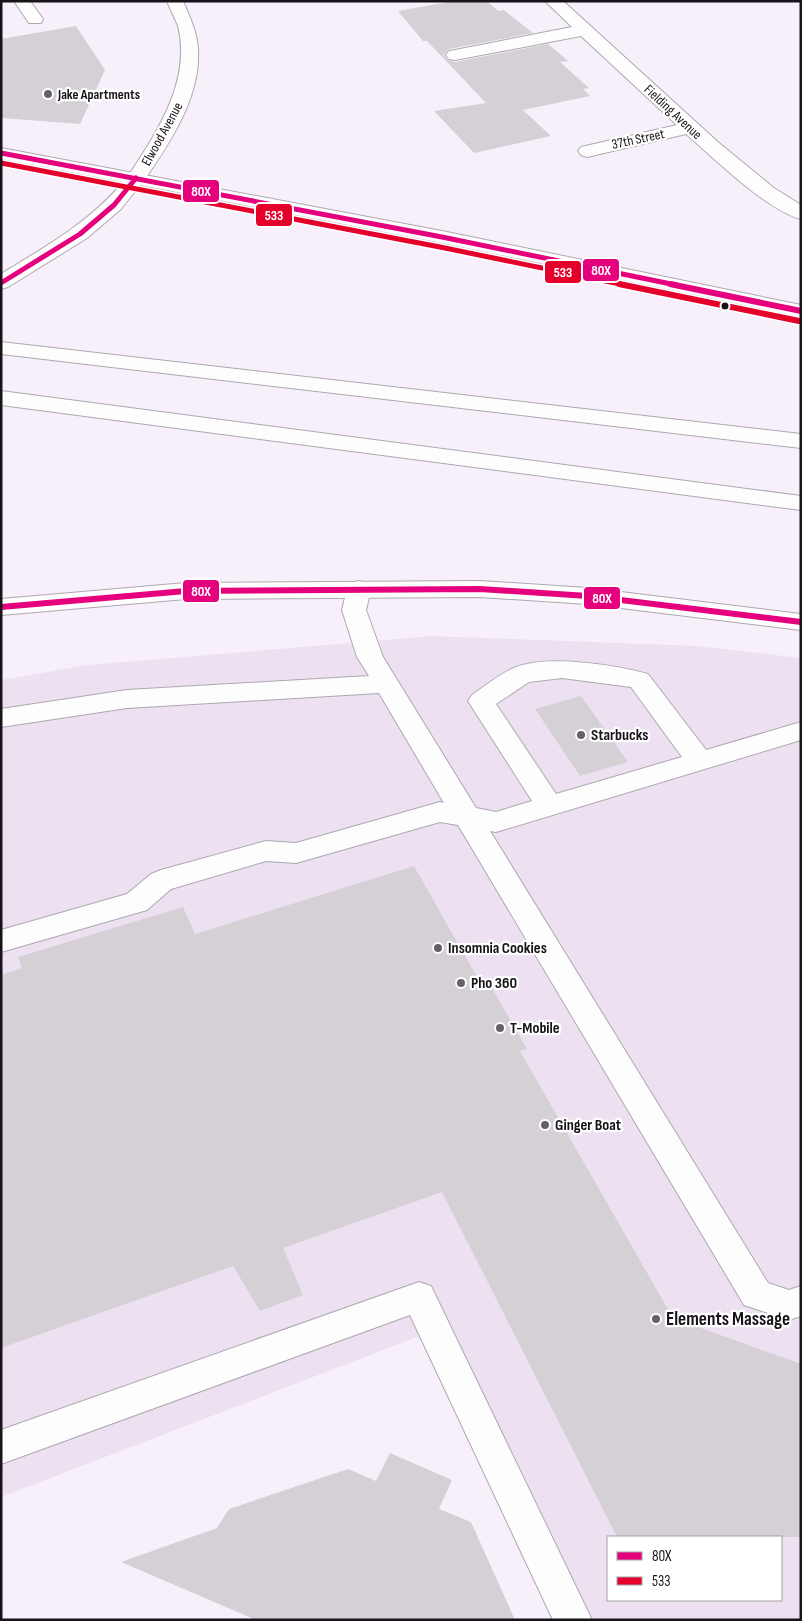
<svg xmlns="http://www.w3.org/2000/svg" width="802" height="1621" font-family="'Sofia Sans Condensed',sans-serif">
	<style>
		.built { fill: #ede1f1; fill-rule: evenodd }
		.building { fill: #d4d0d6 }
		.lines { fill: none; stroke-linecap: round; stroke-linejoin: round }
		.minor-casing { stroke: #ada8af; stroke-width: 2 }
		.major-casing { stroke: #ada8af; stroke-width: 2 }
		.highway-casing { stroke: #ada8af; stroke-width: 2 }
		.minor { fill: #fefdfe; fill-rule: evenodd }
		.major { fill: #fefdfe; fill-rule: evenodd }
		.highway { fill: #fefdfe; fill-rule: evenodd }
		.bus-1-far1-casing { stroke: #fff; stroke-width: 8 }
		.bus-1-casing { stroke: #fff; stroke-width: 9 }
		.bus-2-far1-casing { stroke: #fff; stroke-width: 8 }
		.bus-2-casing { stroke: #fff; stroke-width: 9 }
		.bus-1-far1 { stroke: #e5007d; stroke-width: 5 }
		.bus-1 { stroke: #e5007d; stroke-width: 6 }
		.bus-2-far1 { stroke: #e4002b; stroke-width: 5 }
		.bus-2 { stroke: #e4002b; stroke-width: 6 }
		.poi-dot { fill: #656067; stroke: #fff; stroke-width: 2 }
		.bus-dot { fill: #171318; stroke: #fff; stroke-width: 2 }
		.labels { text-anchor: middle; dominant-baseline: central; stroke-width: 4.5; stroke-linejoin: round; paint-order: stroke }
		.far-poi-label { font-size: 14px; font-weight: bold; fill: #171318; stroke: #fff; text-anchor: start }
		.far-street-label { font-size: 14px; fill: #171318; stroke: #fff }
		.poi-label { font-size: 16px; font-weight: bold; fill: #171318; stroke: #fff; text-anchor: start }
		.near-poi-label { font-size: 19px; font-weight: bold; fill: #171318; stroke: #fff; text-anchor: start }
		.line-badge { stroke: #fff; stroke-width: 2 }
		.badge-label { font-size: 14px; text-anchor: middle; font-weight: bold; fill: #fff }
	</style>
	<rect width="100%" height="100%" fill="#f7f0fa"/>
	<path class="built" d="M433,636l265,10 103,12v962h-214l-144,-293 -442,170v-817l87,-15zM608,1537h173v63h-173z"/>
	<path class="building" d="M454,1h33l11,10 6,-1 29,23 -84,16 -5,6 4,5 7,2 93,-18 20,17 -8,1 29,26 -6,1 7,7 -67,14 28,26 -77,17 -40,-42 52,-8 -59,-62h-4l-25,-30z
		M76,26l29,44 -25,54 -79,-6v-79z
		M581,696l47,66 -48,14 -45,-67z
		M414,866l68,120 7,-3 38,66 -7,2 153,267 128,46v173h-184l-175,-345 -159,56 20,47 -43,16 -27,-45 -232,82v-373l21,-7 -4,-11 165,-50 12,27z
		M390,1453l62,27 -13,29 32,13 44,98h-259l-135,-58 96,-34 12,-19 119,-40 28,12z"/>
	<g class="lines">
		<g class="minor-casing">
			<path id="minor" d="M14,1h16l13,18 -2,4h-12z
				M167,1h16c7,16 14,31 15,48 3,49 -29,95 -55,133l-7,2 -7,-2 -2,-4c29,-45 65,-96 51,-152 -3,-8 -8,-17 -11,-25z
				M545,1h18l156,142 55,45 27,17v14c-35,-9 -87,-61 -115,-85l-99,23 -6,-2 -3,-4 3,-4 96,-22 -96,-89 -126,24 -6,-1 -3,-4 3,-4 6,-1 117,-23z
				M359,581l9,2 3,6 -5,21 17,47 93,151 20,4 36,-11 -64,-100 4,-6c13,-9 28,-21 42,-27 32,-14 101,-3 134,6l58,76 95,-28v18l-305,92 -6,-1 278,452 21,7 12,-4v30l-12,4 -45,-15 -286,-480 -18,-3 -144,41 -30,-2 -95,28 -24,21 -146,42v-22l126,-36 24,-20 10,-4 105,-29 30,2 144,-41 4,1 -65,-110 -252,15 -126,19v-18l126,-19 242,-14 -12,-19 -15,-47 5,-21 3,-6zM562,678l69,9 51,70 -126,37 -60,-90 33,-22z
				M419,1282l12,4 161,334h-39l-143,-305 -409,149v-34z"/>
		</g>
		<g class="major-casing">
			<path id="major" d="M1,148l441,83 359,74v12l-359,-74 -302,-58 -19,24 -34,29 -79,49 -7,2v-15c44,-27 89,-52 122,-92l-122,-23z
				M480,581l108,7 213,26v16l-213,-26 -108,-7 -294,2 -185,16v-16l185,-16z"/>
		</g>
		<g class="highway-casing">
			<path id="highway" d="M1,342l800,92v14l-800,-94z
				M1,391l800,105v14l-800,-105z"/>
		</g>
		<use href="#minor" class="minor"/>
		<use href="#major" class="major"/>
		<use href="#highway" class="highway"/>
		<g class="bus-1-far1-casing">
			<path id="bus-1-far1" d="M1,153l441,84 234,48
				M1,283l79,-49 34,-29 22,-27"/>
		</g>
		<g class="bus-1-casing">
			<path id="bus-1" d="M670,284l131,27
				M1,607l185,-16 294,-2 108,7 213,26"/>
		</g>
		<g class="bus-2-far1-casing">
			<path id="bus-2-far1" d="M1,163l439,84 185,38"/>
		</g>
		<g class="bus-2-casing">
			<path id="bus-2" d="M619,284l180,37"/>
		</g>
		<use href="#bus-1-far1" class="bus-1-far1"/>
		<use href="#bus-1" class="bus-1"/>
		<use href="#bus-2-far1" class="bus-2-far1"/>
		<use href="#bus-2" class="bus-2"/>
	</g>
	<g class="poi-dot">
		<circle cx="48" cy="94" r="5"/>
		<circle cx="581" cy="735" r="5"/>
		<circle cx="438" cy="948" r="5"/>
		<circle cx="461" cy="983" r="5"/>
		<circle cx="500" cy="1028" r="5"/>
		<circle cx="545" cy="1125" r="5"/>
		<circle cx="656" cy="1319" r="5"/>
	</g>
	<circle class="bus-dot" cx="725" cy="306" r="4.5"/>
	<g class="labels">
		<g class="far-poi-label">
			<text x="58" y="94">Jake Apartments</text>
		</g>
		<g class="far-street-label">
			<text transform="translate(673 112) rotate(43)">Fielding Avenue</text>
			<text transform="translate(162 134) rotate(-61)">Elwood Avenue</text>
			<text transform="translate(638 139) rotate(-12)">37th Street</text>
		</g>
		<g class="poi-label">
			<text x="591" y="735">Starbucks</text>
			<text x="448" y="948">Insomnia Cookies</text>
			<text x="471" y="983">Pho 360</text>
			<text x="510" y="1028">T-Mobile</text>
			<text x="555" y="1125">Ginger Boat</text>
		</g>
		<g class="near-poi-label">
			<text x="666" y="1319">Elements Massage</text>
		</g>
	</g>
	<g class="line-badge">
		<rect x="182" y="179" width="38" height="24" rx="5" fill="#e5007d"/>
		<rect x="255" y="203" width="38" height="24" rx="5" fill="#e4002b"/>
		<rect x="582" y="258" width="38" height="24" rx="5" fill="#e5007d"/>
		<rect x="544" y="260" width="38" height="24" rx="5" fill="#e4002b"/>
		<rect x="182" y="579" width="38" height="24" rx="5" fill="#e5007d"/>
		<rect x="583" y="586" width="38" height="24" rx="5" fill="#e5007d"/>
	</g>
	<g class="badge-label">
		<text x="201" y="196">80X</text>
		<text x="274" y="220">533</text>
		<text x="601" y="275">80X</text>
		<text x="563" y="277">533</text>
		<text x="201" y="596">80X</text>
		<text x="602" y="603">80X</text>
	</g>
	<rect width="802" height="1621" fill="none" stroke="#171318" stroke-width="5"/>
	<rect x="607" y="1536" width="175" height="65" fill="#ffffff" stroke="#a2a1a3"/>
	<rect x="617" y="1552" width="25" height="8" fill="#e5007d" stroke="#a2a1a3"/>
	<text x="652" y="1561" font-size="15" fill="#171318">80X</text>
	<rect x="617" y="1577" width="25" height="8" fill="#e4002b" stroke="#a2a1a3"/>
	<text x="652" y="1586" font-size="15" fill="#171318">533</text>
</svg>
